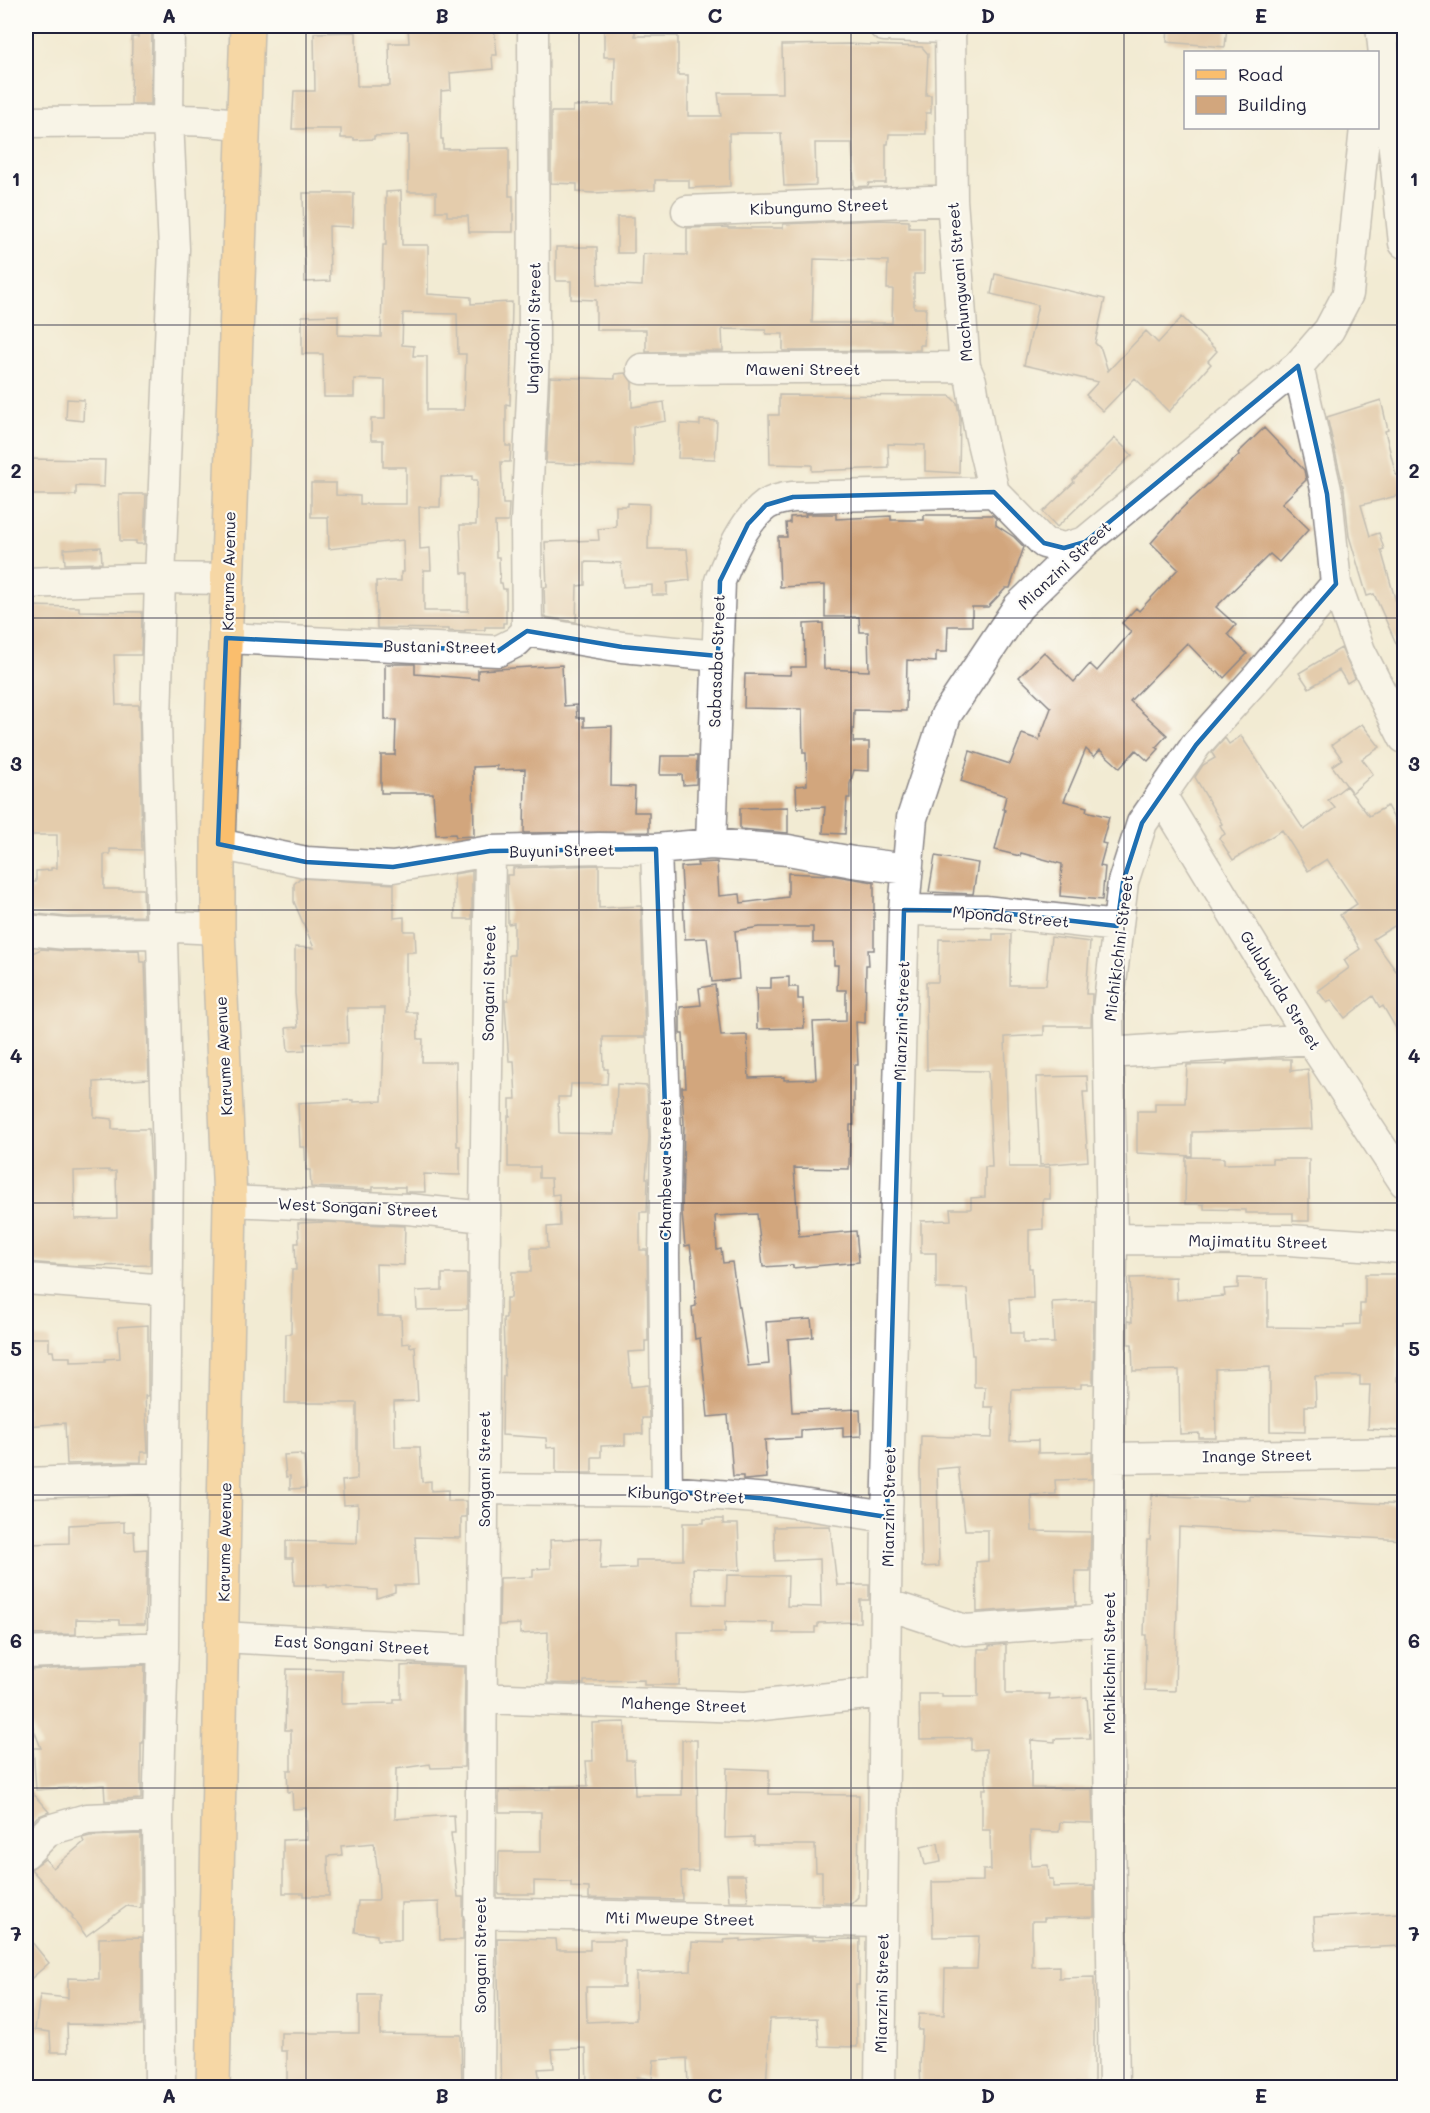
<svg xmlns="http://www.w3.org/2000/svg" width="1430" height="2113" font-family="Mali,sans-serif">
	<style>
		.building { fill: #d2a67d; fill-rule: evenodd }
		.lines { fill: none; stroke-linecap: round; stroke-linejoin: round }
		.minor-casing { stroke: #8a8687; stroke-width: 33 }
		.major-casing { stroke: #8a8687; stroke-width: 36 }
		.minor { stroke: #fff; stroke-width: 30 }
		.major { stroke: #fabe6d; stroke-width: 33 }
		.marked { fill: none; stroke: #1f6fb2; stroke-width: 4.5; stroke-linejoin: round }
		.grid { fill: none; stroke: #22223b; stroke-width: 1.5; stroke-opacity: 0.55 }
		.labels { text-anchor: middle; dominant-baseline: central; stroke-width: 4.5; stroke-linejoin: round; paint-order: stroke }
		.street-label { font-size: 16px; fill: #22223b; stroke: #fdfcf7 }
		.neatline { fill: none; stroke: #22223b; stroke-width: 2 }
		.grid-label { font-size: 20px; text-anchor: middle; font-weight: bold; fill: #22223b }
	</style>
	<rect width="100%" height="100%" fill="#fdfcf7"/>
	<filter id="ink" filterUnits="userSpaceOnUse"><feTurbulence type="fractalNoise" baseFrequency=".0167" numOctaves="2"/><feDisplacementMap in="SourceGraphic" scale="12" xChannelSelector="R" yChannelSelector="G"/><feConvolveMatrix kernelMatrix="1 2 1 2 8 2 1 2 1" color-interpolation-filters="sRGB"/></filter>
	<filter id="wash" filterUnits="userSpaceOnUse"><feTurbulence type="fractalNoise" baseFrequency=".008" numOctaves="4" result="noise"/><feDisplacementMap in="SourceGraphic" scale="24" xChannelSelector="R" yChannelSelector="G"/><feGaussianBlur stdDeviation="1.35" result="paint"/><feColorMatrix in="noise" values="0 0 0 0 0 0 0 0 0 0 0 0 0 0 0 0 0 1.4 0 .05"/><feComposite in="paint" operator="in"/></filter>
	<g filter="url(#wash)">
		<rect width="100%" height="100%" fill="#f2ebd3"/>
		<g id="blocks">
			<path class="building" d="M138,26h14l-1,78h-20l1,-67h6z
				M408,26h19v6l67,-6 3,29h-5l1,14 -43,4 1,17 -10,1v48h2v10l66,-1v48h4v36h-44l-1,-16h-21v-5h-11v-19h-28v-57l-34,1v3l-20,1v-2h-13v-9h-49l2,-38h21l-1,-58 42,-1 1,54h33l-1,-43h20z
				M604,26h31v10h43v39h10v41h33l-3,-23h65l-1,-48 66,-1 74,3 6,7 -2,41h5v18h-5v21h-37l-1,10h-2v39h-17l-1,3 -14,1 -2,-44h-37l1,42 -32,1 -3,-53h-52l1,53 -41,2v-8h-34v10l-61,3 -17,-1v-8l-26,-1v-71h22v-6l41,-1 1,-48h-11z
				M1168,26h59l-2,21 -58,-5z
				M401,191l1,54h26v49l43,3v7l41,-2 -2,103 -4,-1v42h5l-1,16h-9l2,42h6l-1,18h-13l1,35h3l1,26h2l1,6h3v34h-3v4h-18v3h-20v2l-16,-1v-2l-72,-1 -1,-47h25v-9h3l-1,-32 -74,9 -1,-32h-17v-34h25v12l24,1v8h46v-37h-23v-27h-12v-21h14v-39l-31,-1v18h-30l-1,-43h-21v-38l36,-1v20l43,2 2,-92h3v-53zM403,313l54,1 1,40h8l-2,56h-37v-54h-14l1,-10 -12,-1zM472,476v4h5l-1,45h-16l2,48h6v38h-44v-41h7l-1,-22 -10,1 -1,-42h21l1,-30z
				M303,193h51l-1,34 -24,-1 1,55 -25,1z
				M617,217h17v36h-17z
				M877,220l32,1v7h15v46h-10v34h12l-2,37h-4v5l-137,1v-17h-17v-4l-44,-1 1,22 -77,1v-22h-50v-30l-25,-1v-18h-15v-34h41l1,37 44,2 1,-32 44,1v-27l41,-1v1h55v-4zM814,259l74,2 -1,28h6l-1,34h-80z
				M995,274l110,25 -10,44 6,6 7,22 38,-40 12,12 24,-26 35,34 -9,10 3,3 -42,48 -34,-34 -32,33 -17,-16 12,-13 -74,-17 14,-60 -47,-11z
				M626,373l6,9v25l32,-5 2,19 -33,6 1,40 -88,-4 4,-86 65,2v-5z
				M779,395l171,1 7,7 3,15 -1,55 -34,-2v-26l-37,-1 1,24 -77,3v-6l-42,-1 -1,-49h10z
				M67,399l17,1 -1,21 -17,-2z
				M1381,400l7,30 -3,1 11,44 3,-1 5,20 -43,11 9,31 9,-3 5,16 -3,1 15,52 8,-4v63l-30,-67 -7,2 -18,-60 -5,-46 -17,-73z
				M700,420l17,1 -2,38 -37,-1 2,-34 20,1z
				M1264,428l40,42 2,10 -24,23 27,26 -30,33 -9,-8 -54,53 20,18 -8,9 19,20 -23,24 -6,-7 -2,2 -29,-30 -57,58 37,34 -11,12 3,2 -11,12 -12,-11 -16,18 -20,-18 -6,7 -8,-8 -22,52 23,6 -1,4 23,6 -7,26 4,1 -6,22 5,1 -3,33 -42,-4 2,-32 -41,-11 -1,3 -25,-6 10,-40 -2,-1 3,-13 -45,-15 9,-30 40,13 12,-30 17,6 12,-32 -32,-31 25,-25 30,30 16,-18 7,7 34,-39 -9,-9 14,-15 3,3 39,-42 -27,-26 28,-32 60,-56 -1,-2z
				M1115,438l17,17 -75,72 -14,-15 31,-30 -1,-2z
				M26,459l79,1 -1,27 -28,-1v9h-50z
				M119,494h27l-2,50h-8v-3h-16z
				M628,503l21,1 -1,45h39l3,31 -23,3v12h-15v-10l-29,2 -2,-24 -36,-1v23l-8,1 -1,36 -31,-5 -1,-30h3l-2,-45 54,-2 -1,-11 18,-2v-21h12z
				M805,514h31v5l55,-3v4h33v-5h68l4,3v7l18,12 10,10 -14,41h-4l-18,19h-16v19h-24l-1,26h-11v10l-29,-2 -1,51 -52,-1 -1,32h16v29l-15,-1 -4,14v14h-3l-2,36 -22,-1 2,-26 -28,1 -1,-22 11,-1 -1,-32h-3l-1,-44 -58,-1 1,-34 45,1 1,-8h14l-1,-43 19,-1 1,46 45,2 -1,-39h-8l-1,-15h-34v-32l-45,2 -2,-50h9l-1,-14h4v-6l16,-1z
				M101,547l1,16 -37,1 -1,-15z
				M26,606l53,1v4l63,1 -1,43h-27l2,50h23l3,145 -32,-1v5h-6v35h39l1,27 -77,1 -41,-4v-23h7v-8h3v-11l15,-1v-2h6v-33h-31z
				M1341,648l14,30 -8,5 -8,-13 -30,18 -10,-15z
				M385,664h30v10l63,5v-9l84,-5 2,41 12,-1 1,13h7v9l28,-1 -1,60 24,1 -1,25h15v20l-125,1 1,-64 -28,1v-4l-24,1 1,69 -18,1 -1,-3 -19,1 -3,-42h-52v-38h14l1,-35h-11z
				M1362,724l18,23 -18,12 11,15 -21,19 -20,-27 10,-7 -10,-14z
				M1241,736l63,94 31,-22 -7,-8 18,-14 23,30 18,-10 17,31v83l-31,19 23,32 8,-5v76l-21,-36 -3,2 -7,-12 -28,22 -14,-18 -4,3 -9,-12 31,-23 -5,-8 16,-11 -20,-34 17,-11 -30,-45 -19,12 -26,-41 -49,30 -14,-22 6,-4 -5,-9 2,-1 -27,-47 8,-12 12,-7 -3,-5 13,-15 4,6z
				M661,756h36l-1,28 -13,1 -1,-10h-22z
				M788,807v26l-48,-4v-21z
				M935,856l43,7 -5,31 -44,-2z
				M717,862l2,34 21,-2 1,9 47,-6v-24l42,2 44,7v68h-6l1,15h-3l-1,58 -9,-1 2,43h-4v60h-4l-1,44 -55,-1 5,68 57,-5 3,31 -66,6v-3l-30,2 -6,-53 -42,2 2,34 4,-1 2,14 9,-1 16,104 21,-2 -3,-42 45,-3 2,18 -25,2 4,73 68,-3 1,27 -18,1v-10l-42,3v8l-36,2 2,38 -22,2h-2v-4h-10l-5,-61 -20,2 -8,-79 -5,1 -3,-32 4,-1 -1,-25 -5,-36 -5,1 -3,-33 2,-89 -2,-37h4l-3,-53h-3v-27l21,-2 -2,-17 16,-3 6,51 26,-1 2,43 35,-1v3l32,-1 -3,-57 33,-1v-31h-9l1,-25h-4v-22h-21v-16h-53l-25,4 4,48 -27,3 -5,-44 -22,1 -4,-72 17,-1 -1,-3z
				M599,865v43l42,-2 4,131h-42l1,32h4l-1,15h-36l-1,13h-12l1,36 56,1 2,-50 30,2 2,51 -3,41h2l-1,34h-7v38h7l1,91h-3v10l-17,1 3,35 17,-2 1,33h-7l1,16h-18v11l-24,1v11h-9v16h-36v-26l-9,1 -1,-10 -44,-3 1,-59h2l-2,-58h3v-20h5l1,-26h19v-24h17l-1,-21 13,-1 -1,-32 -7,1 -1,-17h-12v-11h-31v-51h2v-17h6l-2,-38h-5l-4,-56v-5h3l1,-45h5v-32l-6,1 -1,-49h6v-7z
				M472,871v48h-17l-1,-45z
				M300,878l94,6v34l10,-1v14h11l1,21h-10v60h11l1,27h5l-1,23h34l1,84h3v29l-36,-1 1,18h-20v-5h-32v3l-62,-3 -1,-17h-4l-1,-23h-5l-2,-44 55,-3v2l29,-1 3,-93h-38l1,35 -44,1 1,6 -17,1 -2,-23 12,-1 -3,-34v-46l19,1 -20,-46v-18z
				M993,934h18l-1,51h36l5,-48 39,5 -4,52h6l-1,32h-47v9l-39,2 4,130h41v32h-7v30l-14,1v38h3l1,30 -24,1 2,34h12v10h31l-2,-41 42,-2 -1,84h-12v4l-69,1 -2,52 28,-1v13l54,-1v27l-37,1 1,14 -25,1 1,36 59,1 -1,39h-15l1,34 -99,7 -1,-50 12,-1v-31h-23l-7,-63 -21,2 2,97 -17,1 -2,-96 1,-35 71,2 1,-31h-9l1,-20h-11v-32h-2l-5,-66h-31v-36h-15v-32l30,-1 -1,-11h21v-11l14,-1v-30h7l-4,-96 -61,-1 -1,-88h12l1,-43 54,1z
				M41,949l25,2 73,-1 1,12h5l4,117 -55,3v35l18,2v10h37l2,50 -1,86 -71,1 -53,-4v-306zM109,1170v2l7,-1 1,47 -42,1 -1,-48z
				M789,977v10h9v12h5l1,29 -47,1 -1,-41h15v-10z
				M1268,1059h23v12l17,-2 4,60 -120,3v24l-55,-3v-42h18v-8h30l2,-38 40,-1v-2z
				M1087,1076l1,16h-5l5,69 -48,4 -4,-88z
				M1186,1157l38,1v6l48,-1v-4h37v62h-16v-8h-47v-3l-42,-1v-5h-19z
				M324,1222l81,4 -1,39 -28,-1 1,52h24l1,28 8,-1v4l5,-1 3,55 -24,1 1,45h25l2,35 9,-1v10l17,-1v11h18v16h-5v21l-46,-1 3,48h-23v7l-18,6v-8l-50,-3v-2h-33l-1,-27h-7v-17l71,2 1,-39 -14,1 -2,-24 15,-2v-76h-72l1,-69h5l1,-64h4l-1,-27h4l-1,-20z
				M442,1274h25v35l-50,1 -1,-19 26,-1z
				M1365,1274h39v72h-6l-1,35h4v50l-33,-2 2,-44h-10v-9h-45l1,30h-11v26l-35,-1v-64l-55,2 1,69h-17v-5l-19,1 -1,-64 -46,1 -1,-27h-4v-23l4,1 -2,-44 46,-1 1,23 48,-4 -1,-7 14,-1v-10l30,1v48l76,1v-3l16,-1v-20h5z
				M148,1325v71h-3l3,56h-7v10l-74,2 -2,-41 -39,3v-88h23v13h4l1,6h16v5l35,-1v-2l15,-1 -2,-31z
				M300,1454l1,2h3l2,32 -16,1v-13l-4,1 -2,-22z
				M1152,1495l98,5v-4l154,9v35l-225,-13 -4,164 -30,-1 1,-55h-2l3,-95h3z
				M704,1519h19v5h15l2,46 -47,-2 1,36 32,1 1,-30 61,1 -1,30 34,1 -1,-48 -45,2 -1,-34 56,-1 7,59h32v15h-9v22l-42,1v4h-3v6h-41v-10l-49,-1v10h-48l1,30h2l-1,23h-35v-5l-60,1v3l-37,-1 1,-51 -28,2v-10l-21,1 1,-47 33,-1v-8l18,-1 -1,-28 52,-2 -2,31 36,-1v-8h47v-37h21z
				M124,1522v10l10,-1 1,19 12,-1 -2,75h-26v-4l-43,-1v15l-50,1v-91l43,-1v-18z
				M1006,1644v50h44l-1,6 38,-3 3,41 -35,1v3l-24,-2v48l61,1 1,34 -33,-1 -1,10 -29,-1 1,35 17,-1 1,14h4v8l41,-1v31l-50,1v3h-12v46l27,-1v12l35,-1v106h-23v5h-150l-1,-22 2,-36h-4l1,-16 25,1 1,-46h32l2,-33 -46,1 -1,-55 51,-1v-11h8l-1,-40h-8v-41h4v-40l-15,1v-12l-51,1 -1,-45h23v3h36v-48h11v-3z
				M145,1665l-2,78h-2v56l-36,2 -1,-16 -68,5 -3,-42h8l-15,-39v-39z
				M416,1665l49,2 -1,100 -33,1 -1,-4 -34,5 -1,50 59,-4 1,18h-4l7,64h5v43h-23l-1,-38 -38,1v37h-24v-5l-22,-3 3,-31h20l1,-3 -1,-24 -4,-31 -33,3 1,9 -14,1 1,40h-25v-3h-21v-53l24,-1 -1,-31 -13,1 -1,-18 -4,1 -1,-22h4v-40h-6l2,-61 55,1v34l52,-1v-4h7v-33z
				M625,1722l1,38h8l1,35h47v-55h15l1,131 -17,1 1,28 -93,-2v-10l-18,-1v-5l-37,-1v13h-36l1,-42h42v-40h-42v-21l43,-1v-1h9v-3h37l-2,-25h7l-1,-38z
				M727,1768l42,2v24l90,1 -1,102 -7,7 -29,-1v-31h-6l-1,-27h-61v-8l-29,1z
				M26,1786l23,26 -12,5 -11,12z
				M141,1834v74l-14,-2 -41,30 -14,-19 1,-1 -42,-47 14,-10 8,9 31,-26 -2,-4 8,-2z
				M938,1843l3,19 -16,3 -4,-18z
				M727,1875h18l3,26h-19z
				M1400,1913l2,33 -86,4 -2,-33z
				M26,1935l23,28 -23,20z
				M142,1937v88l-75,-1 1,28h-17l-1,-20 -15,-2 5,-35 28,3v-20l31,1v-41z
				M796,1937l16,1v2l48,-1 -1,46h-3l1,62 -38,-1 -2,-28 -47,1 -4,69h-78l-1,-30 -33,2 -2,19 -15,-2v11h-50l-1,-40 -34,1 2,19 -16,1 3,19h-40l-4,-150 59,1 1,11h33v-10h34v47h-38l1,35 49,-2v-47l55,-2 1,-29 32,1 -1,-3 18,-1v2z
				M359,1995h21v39l81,1 1,53h-175v-37h-6v-18h78z"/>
		</g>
	</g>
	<g filter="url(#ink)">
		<use href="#blocks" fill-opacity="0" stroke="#8a8687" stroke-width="1.5"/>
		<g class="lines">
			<g class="minor-casing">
				<path id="minor" d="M884,26l66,2
					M950,26l2,174 13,167 6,14 9,53 14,58 50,51 20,5 21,-6
					M1381,26l23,217
					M26,122l142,-1c25,-2 49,0 74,4
					M687,211l265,-11
					M1298,366l29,128 9,90 24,67 44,87
					M642,369l323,-2
					M26,583l134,-5 67,1
					M527,631l-1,-108 8,-169 -1,-328
					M527,631l95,16 96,9
					M226,638l272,13 18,-9 11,-11
					M1161,795l149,244 94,143
					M218,844l88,18 87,5 97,-16 109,-3 57,1 55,-5 77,6 65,12 55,7
					M711,844l9,-263c10,-26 23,-59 46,-76 8,-5 18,-7 27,-8l201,-5
					M656,849l10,288 -2,118 3,236
					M904,910l81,1 132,15
					M26,930l40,4 95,-1 15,-6 42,2
					M1109,1053l201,-14
					M230,1201l178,8 77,8
					M1112,1239l177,1 115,8
					M26,1279l141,11
					M1110,1458l294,-5
					M26,1483l139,-5
					M483,1489l184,2 102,8 118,18
					M886,1604l79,26 142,-10
					M222,1637l260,14
					M26,1653l137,-6
					M482,1698l263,9 140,-15
					M26,1853l23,-23 38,-11 71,-3
					M479,1913l403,9
					M160,2088l-2,-272 5,-169 5,-489 -12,-437 4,-143 14,-329 -6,-128 1,-95
					M479,2088l6,-871 5,-366
					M880,2088l7,-571 17,-607 8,-92 34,-103 72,-108 67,-65 213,-176 31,-36 19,-36 17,-166
					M1114,2088l-7,-468 5,-381 -4,-230 15,-127 19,-59 54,-78 63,-70 77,-91"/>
			</g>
			<g class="major-casing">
				<path id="major" d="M213,2088l17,-887 -12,-272v-85l29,-818"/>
			</g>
			<use href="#minor" class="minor"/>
			<use href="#major" class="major"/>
		</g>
	</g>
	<path d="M0 0H1430V2113H0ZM1298,366l29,128 9,90 -140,161 -54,78 -19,59 -6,44 -132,-15 -81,-1 -17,607 -118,-18 -102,-8 -1,-354 -10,-288 -166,2 -97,16 -87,-5 -88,-18 8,-206 272,13 29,-20 95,16 96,9 2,-75 28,-57 18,-19 27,-8 201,-5 50,51 20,5 21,-6z" fill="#f2ebd3" fill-opacity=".55" fill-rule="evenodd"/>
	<path class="marked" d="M1298,366l29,128 9,90 -140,161 -54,78 -19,59 -6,44 -132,-15 -81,-1 -17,607 -118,-18 -102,-8 -1,-354 -10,-288 -166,2 -97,16 -87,-5 -88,-18 8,-206 272,13 29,-20 95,16 96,9 2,-75 28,-57 18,-19 27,-8 201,-5 50,51 20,5 21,-6z"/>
	<path class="grid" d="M306,26v2062M579,26v2062M851,26v2062M1124,26v2062M26,325h1378M26,618h1378M26,910h1378M26,1203h1378M26,1495h1378M26,1788h1378"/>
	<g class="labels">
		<g class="street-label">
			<text transform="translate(819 206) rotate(-2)">Kibungumo Street</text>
			<text transform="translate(959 282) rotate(-95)">Machungwani Street</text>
			<text transform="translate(533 328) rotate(-89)">Ungindoni Street</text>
			<text x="803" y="368">Maweni Street</text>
			<text transform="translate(1064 565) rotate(-43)">Mianzini Street</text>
			<text transform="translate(228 571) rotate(-89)">Karume Avenue</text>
			<text transform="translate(440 646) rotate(1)">Bustani Street</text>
			<text transform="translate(716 661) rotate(-88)">Sabasaba Street</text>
			<text transform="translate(562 850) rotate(-1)">Buyuni Street</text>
			<text transform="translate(1011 916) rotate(5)">Mponda Street</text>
			<text transform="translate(1118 948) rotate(-83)">Michikichini Street</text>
			<text transform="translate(488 983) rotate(-89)">Songani Street</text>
			<text transform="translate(1281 990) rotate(58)">Gulubwida Street</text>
			<text transform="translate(901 1021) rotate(-88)">Mianzini Street</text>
			<text transform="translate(223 1056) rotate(-93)">Karume Avenue</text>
			<text transform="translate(664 1170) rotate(-90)">Chambewa Street</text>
			<text transform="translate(358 1207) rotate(3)">West Songani Street</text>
			<text transform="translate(1258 1241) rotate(1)">Majimatitu Street</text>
			<text transform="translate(1257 1455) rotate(-1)">Inange Street</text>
			<text transform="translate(483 1469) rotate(-90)">Songani Street</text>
			<text transform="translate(686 1494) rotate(3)">Kibungo Street</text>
			<text transform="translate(888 1507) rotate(-89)">Mianzini Street</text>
			<text transform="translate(224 1542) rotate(-89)">Karume Avenue</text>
			<text transform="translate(352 1644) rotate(3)">East Songani Street</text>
			<text transform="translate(1108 1663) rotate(-90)">Mchikichini Street</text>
			<text transform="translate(684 1704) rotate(2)">Mahenge Street</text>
			<text transform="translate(680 1918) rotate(1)">Mti Mweupe Street</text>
			<text transform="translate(479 1955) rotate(-90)">Songani Street</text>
			<text transform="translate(881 1993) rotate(-89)">Mianzini Street</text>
		</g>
	</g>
	<rect width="1430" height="2113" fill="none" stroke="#fdfcf7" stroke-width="66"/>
	<rect x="1184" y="51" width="195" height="78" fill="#fdfcf7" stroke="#a5a5ac" stroke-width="1.5"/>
	<rect x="1196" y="70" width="30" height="9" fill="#fabe6d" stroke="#a5a5ac" stroke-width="1.5"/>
	<text x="1238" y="81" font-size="18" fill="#22223b">Road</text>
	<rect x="1196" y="96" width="30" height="18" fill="#d2a67d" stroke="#a5a5ac" stroke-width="1.5"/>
	<text x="1238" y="111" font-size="18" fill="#22223b">Building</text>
	<rect x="33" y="33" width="1364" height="2047" class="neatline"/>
	<g class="grid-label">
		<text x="169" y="23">A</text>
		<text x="442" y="23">B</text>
		<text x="715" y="23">C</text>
		<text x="988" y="23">D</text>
		<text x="1261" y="23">E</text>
		<text x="16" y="186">1</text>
		<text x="1414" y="186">1</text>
		<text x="16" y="478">2</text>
		<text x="1414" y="478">2</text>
		<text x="16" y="771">3</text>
		<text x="1414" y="771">3</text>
		<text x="16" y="1063">4</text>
		<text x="1414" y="1063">4</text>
		<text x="16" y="1356">5</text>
		<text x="1414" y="1356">5</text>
		<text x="16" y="1648">6</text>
		<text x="1414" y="1648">6</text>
		<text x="16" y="1941">7</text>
		<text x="1414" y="1941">7</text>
		<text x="169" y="2103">A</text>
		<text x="442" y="2103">B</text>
		<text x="715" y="2103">C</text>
		<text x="988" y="2103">D</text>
		<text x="1261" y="2103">E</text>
	</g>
</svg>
